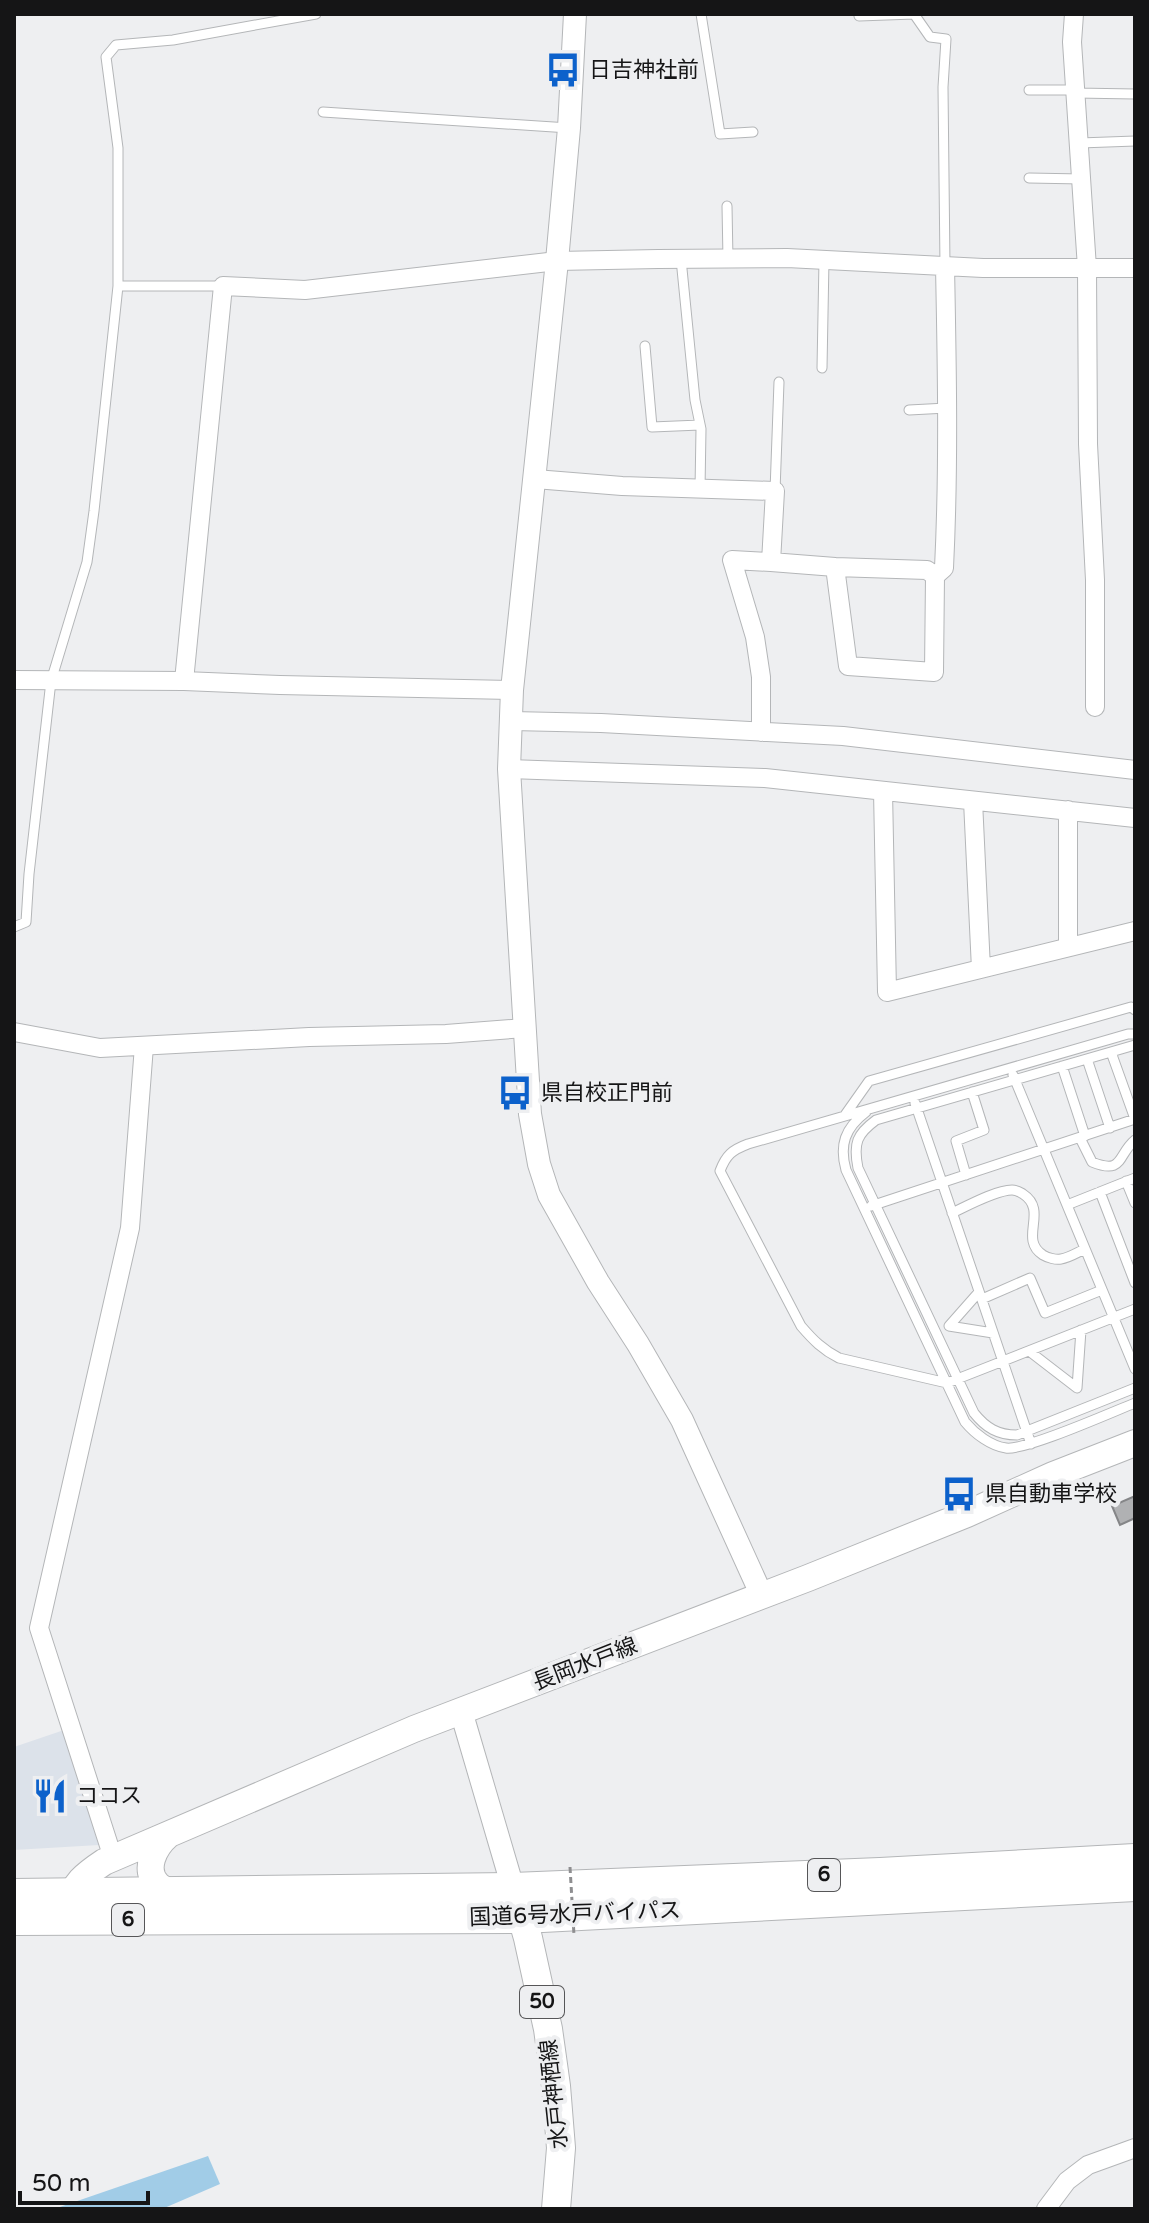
<svg xmlns="http://www.w3.org/2000/svg" width="1149" height="2223" font-family="'Varela Round','Noto Sans JP',sans-serif">
	<style>
		.built { fill: #dce2ea }
		.water { fill: #a1cce7 }
		.building { fill: #b0b1b3; stroke: #858688; stroke-width: 2 }
		.lines { fill: none; stroke-linecap: round; stroke-linejoin: round }
		.service-casing { stroke: #b4b6b8; stroke-width: 11 }
		.minor-casing { stroke: #b4b6b8; stroke-width: 20 }
		.tertiary-casing { stroke: #b4b6b8; stroke-width: 24 }
		.secondary-casing { stroke: #b4b6b8; stroke-width: 28 }
		.primary-casing { stroke: #b4b6b8; stroke-width: 30 }
		.trunk-casing { stroke: #b4b6b8; stroke-width: 32 }
		.service { stroke: #fff; stroke-width: 9 }
		.minor { stroke: #fff; stroke-width: 18 }
		.tertiary { stroke: #fff; stroke-width: 22 }
		.secondary { stroke: #fff; stroke-width: 26 }
		.primary { stroke: #fff; stroke-width: 28 }
		.trunk { stroke: #fff; stroke-width: 30 }
		.path-bridge { stroke: #8e8e90; stroke-width: 3; stroke-dasharray: 6 4; stroke-linecap: butt }
		.labels { text-anchor: middle; dominant-baseline: central; stroke-width: 8; stroke-linejoin: round; paint-order: stroke }
		.shield { fill: #eeeff1; stroke: #565658; stroke-width: 2 }
		.shield-label { font-size: 20px; font-weight: bold; fill: #151516 }
		.poi-label { font-size: 22px; fill: #151516; stroke: #eeeff1; text-anchor: start }
		.street-label { font-size: 22px; fill: #151516; stroke: #eeeff1 }
	</style>
	<rect width="100%" height="100%" fill="#eeeff1"/>
	<path class="built" d="M67,1729l32,116 -85,5v-103z"/>
	<path class="water" d="M208,2156l12,28 -58,25h-108z"/>
	<path class="building" d="M1135,1496v22l-15,7 -8,-19z"/>
	<g class="lines">
		<g class="service-casing">
			<path id="service" d="M701,14l19,120 33,-2
				M859,16l55,-2 16,23 16,2 -3,48 2,179
				M1029,90h47
				M1076,93l59,1
				M323,112l246,16
				M1080,143l55,-2
				M1029,178l53,1
				M727,206l1,53
				M681,259l14,141 6,29 -1,60
				M223,286h-105v-138l-12,-91 10,-12 57,-5 143,-26
				M645,346l7,81 48,-2
				M822,368l2,-108
				M909,410l38,-2
				M775,491l4,-109
				M14,927l12,-5 3,-48 22,-193 36,-119 7,-51 24,-225
				M1135,1034h-7l-380,110c-16,6 -22,11 -28,27l81,155c12,14 22,24 38,32l108,25 188,-74
				M1135,1045l-259,75c-19,14 -23,23 -18,48l116,245c12,15 24,22 43,22l118,-47
				M1111,1052l24,67
				M1087,1059l23,69
				M1062,1066l23,70
				M1013,1075l122,294
				M915,1103l116,341
				M866,1112c-21,16 -27,33 -20,58l119,252c10,12 26,24 41,26 19,3 106,-36 129,-45
				M845,1115l24,-34 262,-74 4,3
				M1080,1138l12,24c32,13 25,-7 43,-22
				M966,1175l-10,-34 28,-11 -12,-38
				M1126,1181l9,22
				M1100,1192l35,91
				M1067,1205l68,-27
				M871,1206l264,-87
				M952,1213c15,-7 44,-23 60,-23 5,0 6,1 11,4 26,17 -5,45 20,61 5,3 13,5 18,4 8,-1 17,-7 24,-10
				M979,1292l-30,34 44,7
				M982,1299l48,-21 15,35 57,-23
				M1029,1351l48,37 4,-58"/>
		</g>
		<g class="minor-casing">
			<path id="minor" d="M1074,14l-2,28 15,226 1,176 7,136v127
				M535,479l87,7 153,5 -4,71 -39,-2 23,77 6,40v55
				M771,562l64,5
				M935,576l-8,-6 -92,-3 13,99 86,6 1,-96 9,-8c5,-101 3,-201 1,-302
				M14,680l170,1 96,4 232,5
				M184,681l39,-395 82,4 252,-29 101,-2 129,-1 196,10h152
				M512,721l89,2 242,13 292,34
				M509,769l256,9 370,40
				M883,791l4,201 248,-61
				M973,801l8,168
				M1068,810v137
				M14,1032l86,16 209,-11 137,-3 79,-6
				M113,1858l-74,-230 91,-400 14,-182
				M1046,2209l21,-28 21,-16 47,-17"/>
		</g>
		<g class="tertiary-casing">
			<path id="tertiary" d="M575,14l-6,114 -12,133 -45,429 -3,79 21,345 9,50 10,31 49,87 40,62 44,76 80,176
				M461,1711l52,177"/>
		</g>
		<g class="secondary-casing">
			<path id="secondary" d="M168,1835c-13,11 -26,35 -10,50 3,3 8,5 12,7
				M69,1906c3,-22 17,-32 35,-44l310,-133 394,-151 159,-64 86,-39 82,-32"/>
		</g>
		<g class="primary-casing">
			<path id="primary" d="M517,1899l11,39 20,91 8,57 5,62 -5,61"/>
		</g>
		<g class="trunk-casing">
			<path id="trunk" d="M14,1894l499,-6 367,-15 255,-14
				M14,1920l509,-2 612,-32"/>
		</g>
		<use href="#service" class="service"/>
		<use href="#minor" class="minor"/>
		<use href="#tertiary" class="tertiary"/>
		<use href="#secondary" class="secondary"/>
		<use href="#primary" class="primary"/>
		<use href="#trunk" class="trunk"/>
		<path class="path-bridge" d="M570,1867l4,68"/>
	</g>
	<defs>
		<g id="bus-bare" transform="scale(2.76)"><path d="M-5-6H5V4H4V6H2V4H-2V6H-4V4H-5ZM-3.5-4V0h7V-4ZM-3.5 1.2v1.5H-2V1.2ZM2 1.2v1.5H3.5V1.2Z" fill="#0c61cb" stroke="#eeeff1" stroke-width="2.5" paint-order="stroke"/></g>
		<g id="restaurant-bare" transform="scale(2.76)"><path d="M-5-6h1v4h1v-4h1v4h1v-4h1v5L-1.5 .5V6h-2V.5L-5-1ZM5-6V6H3V1.5H1.5Q1.5-4 5-6Z" fill="#0c61cb" stroke="#eeeff1" stroke-width="2.5" paint-order="stroke"/></g>
	</defs>
	<g fill-rule="evenodd">
		<use href="#bus-bare" x="563" y="70"/>
		<use href="#bus-bare" x="515" y="1093"/>
		<use href="#bus-bare" x="959" y="1494"/>
		<use href="#restaurant-bare" x="50" y="1796"/>
	</g>
	<g class="labels">
		<g class="shield">
			<rect x="808" y="1859" width="32" height="32" rx="6"/>
			<rect x="112" y="1904" width="32" height="32" rx="6"/>
			<rect x="520" y="1986" width="44" height="32" rx="6"/>
		</g>
		<g class="shield-label">
			<text x="824" y="1875">6</text>
			<text x="128" y="1920">6</text>
			<text x="542" y="2002">50</text>
		</g>
		<g class="poi-label">
			<text x="589" y="70">日吉神社前</text>
			<text x="541" y="1093">県自校正門前</text>
			<text x="985" y="1494">県自動車学校</text>
			<text x="76" y="1796">ココス</text>
		</g>
		<g class="street-label">
			<text transform="translate(585 1664) rotate(-21)">長岡水戸線</text>
			<text transform="translate(575 1914) rotate(-2)">国道6号水戸バイパス</text>
			<text transform="translate(554 2094) rotate(-96)">水戸神栖線</text>
		</g>
	</g>
	<rect width="1149" height="2223" fill="none" stroke="#151516" stroke-width="32"/>
	<path d="M20 2191v12h128v-12" fill="none" stroke="#151516" stroke-width="4"/>
	<text x="32" y="2191" font-size="24" fill="#151516" stroke="#eeeff1" stroke-width="6" paint-order="stroke">50 m</text>
</svg>
